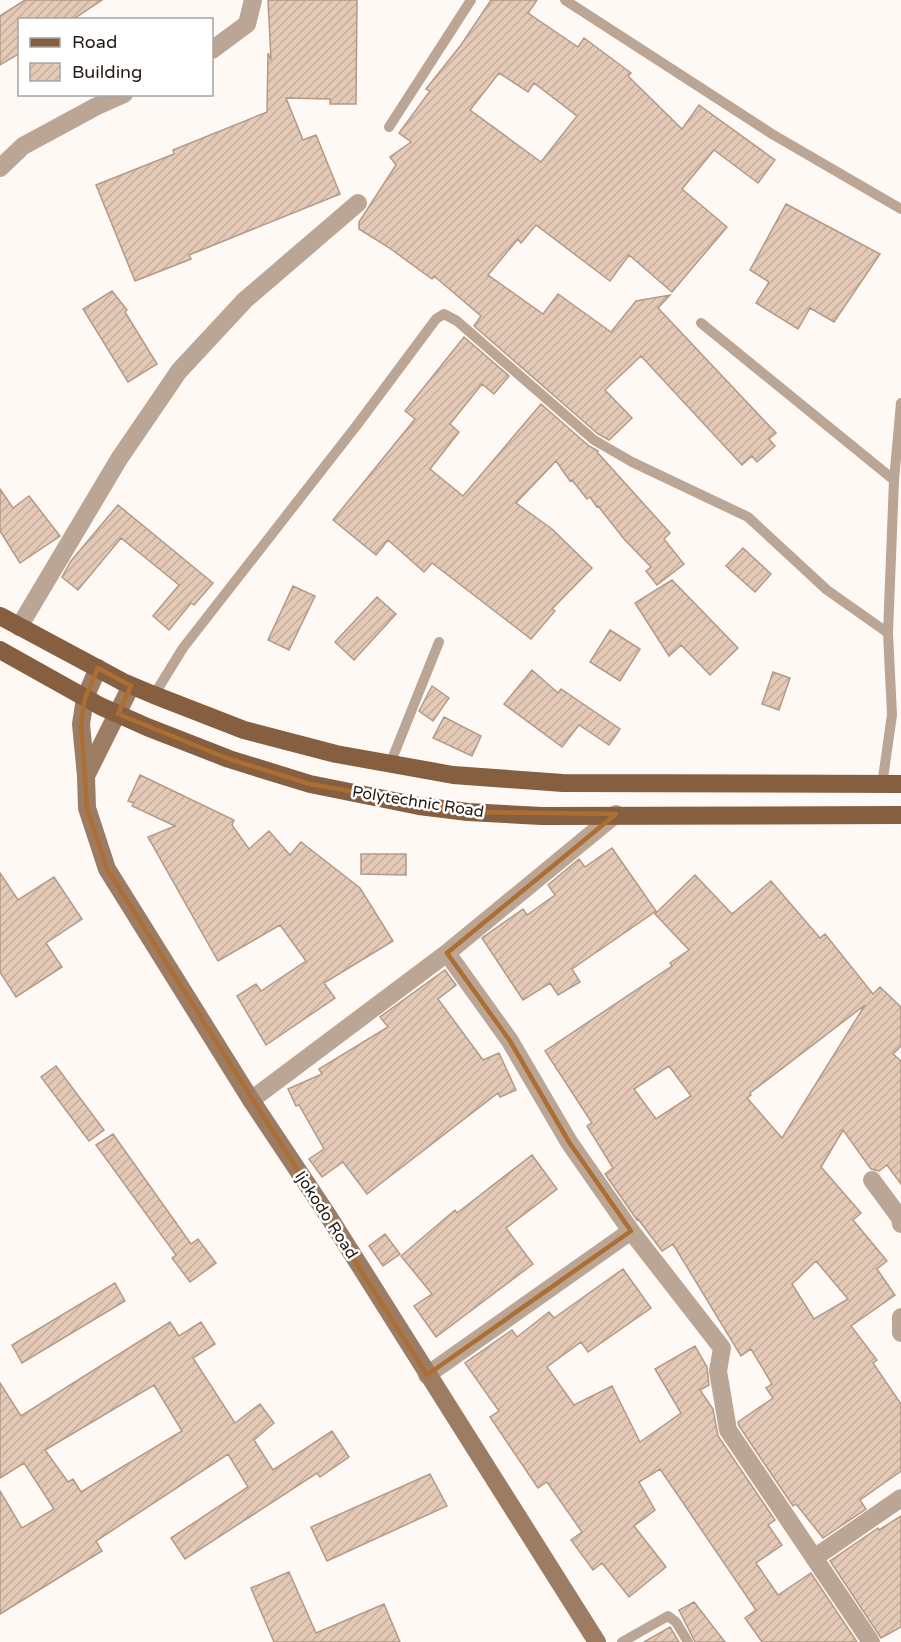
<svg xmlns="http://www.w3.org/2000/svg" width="901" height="1642" font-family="'Varela Round',sans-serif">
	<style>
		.building { fill: url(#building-hatch); stroke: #b29a87; stroke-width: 1.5; fill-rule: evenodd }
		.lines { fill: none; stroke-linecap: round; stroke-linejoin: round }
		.service { stroke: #bba594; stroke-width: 10 }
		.minor { stroke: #bba594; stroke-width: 18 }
		.secondary { stroke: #9c7c62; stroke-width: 18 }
		.primary { stroke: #855f3f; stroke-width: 18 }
		.marked { fill: none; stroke: #ad6e34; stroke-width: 4.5; stroke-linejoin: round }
		.labels { text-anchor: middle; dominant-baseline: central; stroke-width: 5; stroke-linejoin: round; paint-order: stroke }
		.street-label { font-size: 16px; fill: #231a13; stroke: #fff }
	</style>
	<defs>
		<pattern id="building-hatch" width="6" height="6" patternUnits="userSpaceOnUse" patternTransform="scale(1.5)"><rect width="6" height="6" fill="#e4cab6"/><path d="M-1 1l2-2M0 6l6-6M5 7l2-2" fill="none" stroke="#c3ad9c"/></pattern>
	</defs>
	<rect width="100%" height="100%" fill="#fef9f5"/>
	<path class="building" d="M25,0h77l-30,20h-52v33l-20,12v-49z
		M268,0h89l-1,104h-26v-5l-44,-1 17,42 13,-5 24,59 -151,61 2,4 -56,22 -39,-96 78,-31 -1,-4 94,-38 1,-59 3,7z
		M491,0h46l-9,13 50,34 6,-9 47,35 -3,3 54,53 17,-24 76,55 -17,23 -44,-33 -32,39 45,38 -55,65 -43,-37 -19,26 -74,-56 -15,18 -3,-4 -30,36 55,39 15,-20 53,38 25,-31 34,-6 -12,13 118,125 -7,6 6,7 -18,16 -5,-6 -10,9 -101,-109 -36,34 27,28 -23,22 -11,-6 -124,-108 7,-10 -47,-40 -2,3 -44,-32 -29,-18v-7l37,-57 -6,-8 21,-15 -12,-9 31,-42 -4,-2 35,-44zM499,73l29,19 6,-9 43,33 -36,46 -71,-52z
		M786,204l94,50 -46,68 -24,-14 -12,21 -42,-26 13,-21 -19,-12z
		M112,291l15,19 -2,2 32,52 -29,18 -45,-73z
		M464,337l45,39 -15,18 -12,-10 -32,40 9,8 -29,37 33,27 78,-92 48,42 9,5 -1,1 73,81 -6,6 20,25 -27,21 -11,-14 5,-4 -27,-28 -26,-33 -1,1 -7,-10 -3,2 -15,-19 -2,1 -14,-20 -40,42 36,26 40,39 -40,41 3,2 -24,28 -99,-76 -8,9 -36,-32 -12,15 -43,-35 82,-101 -10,-8z
		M0,489l13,19 16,-12 31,40 -40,27 -20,-32z
		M118,505l95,78 -19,22 -3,-2 -22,27 -16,-14 26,-31 -58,-47 -43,52 -16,-13 9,-16z
		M743,548l28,26 -16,18 -29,-26z
		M672,580l66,68 -28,27 -29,-30 -12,11 -34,-53z
		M293,586l22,10 -26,54 -21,-10z
		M377,597l19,17 -42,46 -19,-18z
		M610,630l30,19 -20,32 -30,-19z
		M532,670l26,23 3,-4 59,40 -11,16 -30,-20 -17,22 -58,-43z
		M773,672l17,6 -11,32 -17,-6z
		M432,686l17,12 -16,23 -14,-10z
		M444,717l37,19 -9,20 -39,-18z
		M140,775l94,45 -2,5 17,24 20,-18 21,24 11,-13 59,46 33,53 -69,42 11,15 -69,47 -29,-49 19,-12 5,7 45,-30 -26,-36 -62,36 -70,-124 27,-11 -43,-20 2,-3 -6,-2z
		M612,848l44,63 -84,58 8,13 -22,13 -8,-12 -27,17 -41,-62 41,-29 4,6 28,-20 -7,-10 31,-26 6,8z
		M361,854h45v21l-45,-1z
		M0,873l18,27 36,-23 28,42 -36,24 16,24 -46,30 -16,-25z
		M695,875l37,39 39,-33 49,57 5,-4 48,60 7,-7 21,20v39l-8,8 8,7v123l-14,-19 -8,6 -8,-2 -28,-39 -22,37 40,46 -8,7 34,41 -10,8 18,26 -44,31 26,34 -4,3 28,41v67l-41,29 6,9 -43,29 -27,-34 -3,2 -54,-80 -1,-4 35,-24 -7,-10 6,-4 -21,-35 -10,7 -68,-112 -11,7 -24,-32 -1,1 -32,-46 8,-6 -26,-42 5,-3 -47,-72 127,-85 -2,-3 19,-13 -34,-36zM865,1005l-83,133 -35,-40 4,-3 -1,-2zM669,1066l22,30 -35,23 -22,-30zM816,1261l32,38 -34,20 -22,-35z
		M445,970l11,15 -18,14 45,61 16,-7 17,37 -16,7 -2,-4 -131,101 -24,-32 -21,15 -13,-18 15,-10 -25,-44 -3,1 -8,-17 34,-15 -3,-5 69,-42 -8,-10z
		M56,1066l48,64 -15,11 -48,-64z
		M113,1134l78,110 7,-5 18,24 -26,19 -18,-24 4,-3 -80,-110z
		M532,1155l25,34 -51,39 27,36 -97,73 -22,-31 18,-12 -31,-38 54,-46 2,3z
		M385,1234l15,20 -17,12 -14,-20z
		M623,1269l28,39 -63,44 -7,-10 -34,25 27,38 38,-19 28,56 41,-29 -26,-44 40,-23 12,21 2,18 -9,5 13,19 5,27 57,84 -7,5 14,20 -26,18 22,32 33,-22 46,69h-95l-17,-24 11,-8 -96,-141 -21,13 16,28 -21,16 32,41 -37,30 -27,-34 -9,7 -22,-30 11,-8 -35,-50 -9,6 -48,-71 9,-6 -34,-48 47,-33 5,7 32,-25 5,6z
		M115,1283l10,18 -103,62 -10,-18z
		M170,1322l9,14 22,-14 14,22 -22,14 42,65 25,-19 14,19 -20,17 19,30 59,-39 17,26 -29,20 -3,-4 -132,86 -14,-21 77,-51 -20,-33 -132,87 6,10 -102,63v-123l22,37 32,-19 -30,-46 -24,15v-95l21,33zM154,1385l28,46 -101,61 -8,-13 -5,3 -23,-32z
		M430,1474l17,32 -120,55 -16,-34z
		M901,1516v111l-20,11 -51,-77 48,-33 1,2z
		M289,1572l27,61 68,-29 16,38h-126l-23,-54z
		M694,1602l31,40h-30l-16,-32z
		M670,1627l9,15h-35z"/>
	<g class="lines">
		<path class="service" d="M565,0l207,134 129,75
			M389,127l82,-127
			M701,323l193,157
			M154,695l29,-47 174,-223 79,-106 8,-5 13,7 137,119 38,22 116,55 79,73 61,43
			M390,764l49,-122
			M882,785l10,-70 -4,-82 6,-153 7,-77
			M622,1642l46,-26 8,6 12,20"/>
		<path class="minor" d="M212,50l35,-26 6,-24
			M0,168l23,-22 74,-40 27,-12
			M19,627l100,-168 60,-88 66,-71 113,-97
			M447,953l63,88 59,101 62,89 91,117 -4,23 10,59 143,212
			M251,1100l196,-147 169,-139
			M872,1180l28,38 1,6
			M901,1317v16
			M427,1375l204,-144
			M814,1558l87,-60"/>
		<path class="secondary" d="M98,668l-13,30 -4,26 5,52 1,32 20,61 144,231 78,117 268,425
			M86,776l45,-90"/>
		<path class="primary" d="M0,616l123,66 31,13 90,35 92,24 117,21 110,8 338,1
			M0,650l100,56 47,21 82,32 81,25 109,22 49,6 74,4 359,-1"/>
	</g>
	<path class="marked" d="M98,668l33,18 -13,28 111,45 81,25 158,28 148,2 -169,139 63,88 59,101 62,89 -204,144 -320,-506 -20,-61 -6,-84 4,-26z"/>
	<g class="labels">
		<g class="street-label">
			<text transform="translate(418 802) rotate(9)">Polytechnic Road</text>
			<text transform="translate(326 1215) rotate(57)">Ijokodo Road</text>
		</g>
	</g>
	<rect x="18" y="18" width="195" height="78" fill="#ffffff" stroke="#a7a3a1" stroke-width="1.5"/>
	<rect x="30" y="38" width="30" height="9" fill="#855f3f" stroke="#a7a3a1" stroke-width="1.5"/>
	<text x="72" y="48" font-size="18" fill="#231a13">Road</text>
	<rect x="30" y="63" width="30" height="18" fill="url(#building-hatch)" stroke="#a7a3a1" stroke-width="1.5"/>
	<text x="72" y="78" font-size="18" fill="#231a13">Building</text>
</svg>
